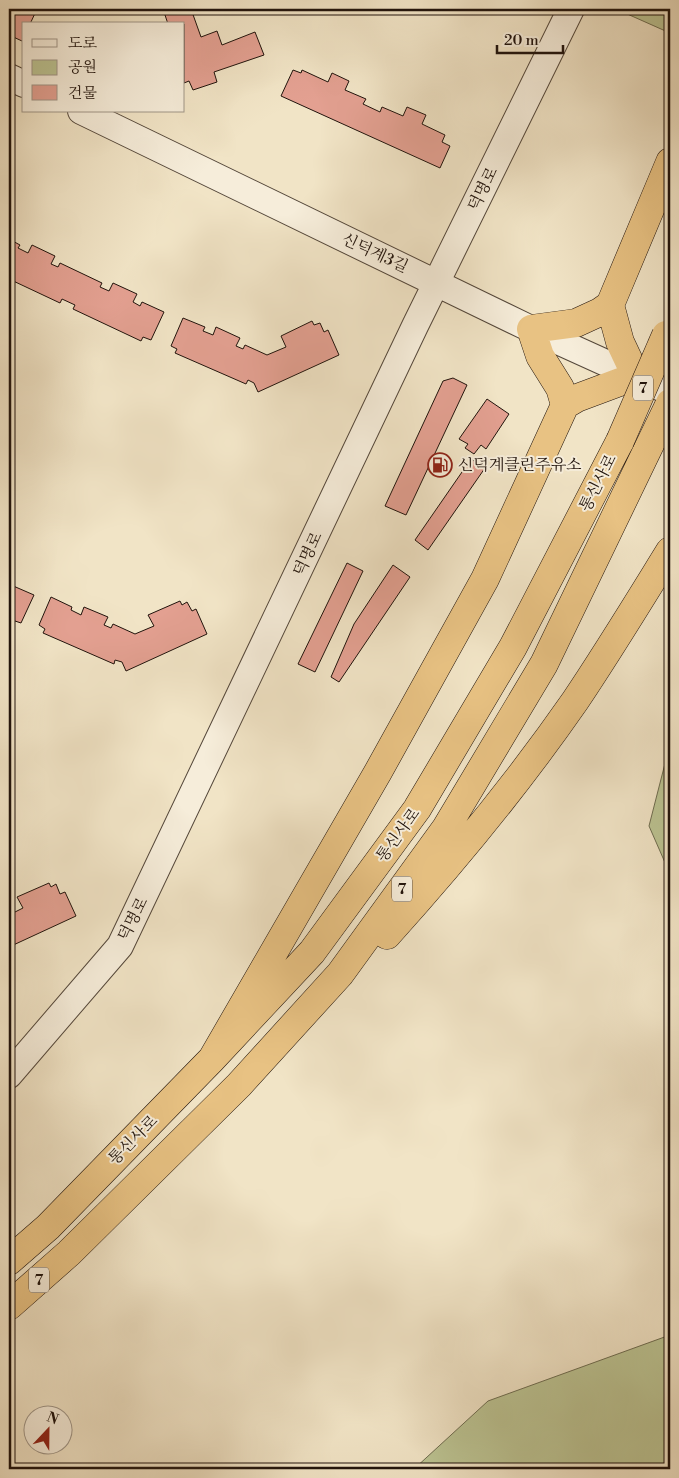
<svg xmlns="http://www.w3.org/2000/svg" width="679" height="1478" font-family="'Libre Bodoni','Noto Serif KR',serif">
	<style>
		.green { fill: #bcc493; stroke: #6e6c50 }
		.building { fill: #e3a091; stroke: #20130c }
		.lines { fill: none; stroke-linecap: round; stroke-linejoin: round }
		.minor-casing { stroke: #54473a; stroke-width: 28 }
		.highway-casing { stroke: #20130c; stroke-width: 29 }
		.minor { stroke: #f6edda; stroke-width: 26 }
		.highway { stroke: #e8c283; stroke-width: 28 }
		.highway-bridge-casing { stroke: #20130c; stroke-width: 29; stroke-linecap: butt }
		.highway-bridge { stroke: #e8c283; stroke-width: 28 }
		.labels { text-anchor: middle; dominant-baseline: central; stroke-width: 4; stroke-linejoin: round; paint-order: stroke }
		.shield { fill: #f6edda; stroke: #60544a; stroke-width: 1 }
		.shield-label { font-size: 15px; font-weight: bold; fill: #20130c }
		.street-label { font-size: 16px; fill: #20130c; stroke: #f6edda }
		.poi-label { font-size: 16px; fill: #20130c; stroke: #f6edda; text-anchor: start }
	</style>
	<rect width="100%" height="100%" fill="#f1e4c6"/>
	<filter id="stains"><feTurbulence type="fractalNoise" baseFrequency=".004" numOctaves="4"/><feColorMatrix values="0 0 0 0 .2 0 0 0 0 .09 0 0 0 0 .02 0 0 0 .5 -.17"/></filter>
	<radialGradient id="worn" r=".72"><stop offset=".6" stop-color="#630" stop-opacity="0"/><stop offset="1" stop-color="#630" stop-opacity=".3"/></radialGradient>
	<path class="green" d="M616,9h54v24z
		M670,744v130l-21,-48z
		M670,1335v134h-256l74,-68z"/>
	<path class="building" d="M9,9h28l-7,15h-6v13l-2,4 -13,-6z
		M163,9h28l10,28 16,-6 5,14 33,-13 9,23 -50,17 3,10 -24,8 -4,-9 -5,2v-59h-16z
		M293,70l8,3 1,-3 26,12 4,-9 17,8 -4,9 21,9 -3,5 17,8 2,-5 21,9 4,-9 19,8 -4,9 23,11 -3,7 8,4 -10,22 -159,-72z
		M9,239l11,6 -2,3 10,5 4,-8 23,11 -4,8 7,3 2,-4 42,20 -2,4 9,4 4,-8 24,11 -4,8 7,4 2,-4 22,10 -13,28 -8,-3 -2,4 -68,-32 2,-4 -13,-6 -2,4 -51,-24z
		M183,318l22,9 -2,4 10,4 3,-8 24,11 -4,8 7,3 2,-4 22,10 19,-8 -5,-11 31,-15 2,4 6,-2 4,9 4,-2 11,25 -81,37 -4,-9 -6,-3 -2,4 -71,-31 2,-4 -6,-3z
		M453,378l14,7 -61,130 -21,-9 58,-125z
		M487,399l22,15 -23,35 -5,-4 -7,9 -9,-6 3,-4 -9,-5z
		M471,459l14,9 -57,82 -13,-10z
		M347,563l16,8 -48,101 -17,-8z
		M393,565l17,12 -71,105 -8,-5 23,-53z
		M11,585l23,10 -13,28 -9,-3 -2,4 -1,-1v-35z
		M51,597l21,10 -1,3 10,5 3,-8 24,10 -4,8 7,3 2,-4 22,10 19,-8 -6,-11 32,-14 2,4 5,-3 5,9 4,-2 11,25 -81,37 -4,-9 -7,-2 -1,4 -71,-31 2,-4 -6,-4z
		M49,883l2,4 5,-3 4,10 5,-2 11,24 -67,31v-32l14,-7 -6,-11z"/>
	<g class="lines">
		<g class="minor-casing">
			<path id="minor" d="M9,77l15,7
				M81,111l450,218 139,63
				M9,1075l111,-129 295,-620 156,-317"/>
		</g>
		<g class="highway-casing">
			<path id="highway" d="M565,405l12,-7 59,-22 -16,-34 -10,-37
				M387,935c67,-74 131,-152 188,-234 33,-49 64,-100 95,-150
				M212,1059l166,-287 107,-193 80,-174 -5,-17 -20,-32 -9,-27 45,-6 24,-11 10,-7 60,-143
				M9,1261l39,-34 164,-168 100,-107 105,-143 96,-162 107,-206
				M9,1306l60,-53 170,-168 101,-111 106,-146 98,-164 126,-261"/>
		</g>
		<use href="#minor" class="minor"/>
		<use href="#highway" class="highway"/>
		<g class="highway-bridge-casing">
			<path id="highway-bridge" d="M620,441l46,-106"/>
		</g>
		<use href="#highway-bridge" class="highway-bridge"/>
	</g>
	<defs>
		<g id="fuel-ring" transform="scale(1.25)"><circle r="9.5" fill="#f6edda" stroke="#8f2418" stroke-width="1.5"/><path d="M-5.5-6h7V0h2V4h1.3V-2.5L3-4.5l.8-.8L6-3V5H2.5V1h-1V6h-7ZM-4.2-4.7v3.2H.2V-4.7Z" fill="#8f2418"/></g>
	</defs>
	<g fill-rule="evenodd">
		<use href="#fuel-ring" x="440" y="465"/>
	</g>
	<g class="labels">
		<g class="shield">
			<rect x="633" y="375.5" width="20" height="25" rx="4"/>
			<rect x="392" y="876.5" width="20" height="25" rx="4"/>
			<rect x="29" y="1267.5" width="20" height="25" rx="4"/>
		</g>
		<g class="shield-label">
			<text x="643" y="388">7</text>
			<text x="402" y="889">7</text>
			<text x="39" y="1280">7</text>
		</g>
		<g class="street-label">
			<text transform="translate(483 189) rotate(-64)">덕명로</text>
			<text transform="translate(375 253) rotate(25)">신덕계3길</text>
			<text transform="translate(598 483) rotate(-63)">통신사로</text>
			<text transform="translate(308 554) rotate(-65)">덕명로</text>
			<text transform="translate(398 835) rotate(-54)">통신사로</text>
			<text transform="translate(133 919) rotate(-63)">덕명로</text>
			<text transform="translate(133 1140) rotate(-45)">통신사로</text>
		</g>
		<g class="poi-label">
			<text x="458" y="465">신덕계클린주유소</text>
		</g>
	</g>
	<rect width="679" height="1478" fill="none" stroke="#f1e4c6" stroke-width="30"/>
	<rect x="10" y="10" width="659" height="1458" fill="none" stroke="#20130c" stroke-width="2.5"/>
	<rect x="15" y="15" width="649" height="1448" fill="none" stroke="#20130c"/>
	<rect x="22" y="22" width="162" height="90" fill="#f6edda" stroke="#a09688"/>
	<rect x="32" y="39" width="25" height="8" fill="#f6edda" stroke="#a09688"/>
	<text x="68" y="48" font-size="15" fill="#20130c">도로</text>
	<rect x="32" y="60" width="25" height="15" fill="#bcc493" stroke="#a09688"/>
	<text x="68" y="72" font-size="15" fill="#20130c">공원</text>
	<rect x="32" y="85" width="25" height="15" fill="#e3a091" stroke="#a09688"/>
	<text x="68" y="98" font-size="15" fill="#20130c">건물</text>
	<g transform="translate(48 1430) rotate(22)"><circle r="24" fill="#f6edda" stroke="#a09688"/>
	<path d="M0-4L9 19L0 12L-9 19Z" fill="#8f2418"/>
	<text y="-8" font-size="14" font-weight="bold" text-anchor="middle" fill="#20130c">N</text>
	</g>
	<path d="M497 45v8h66v-8" fill="none" stroke="#20130c" stroke-width="2.5"/>
	<text x="504" y="45" font-size="15" fill="#20130c" stroke="#f6edda" stroke-width="4" paint-order="stroke">20 m</text>
	<rect width="100%" height="100%" filter="url(#stains)"/>
	<rect width="100%" height="100%" fill="url(#worn)"/>
</svg>
